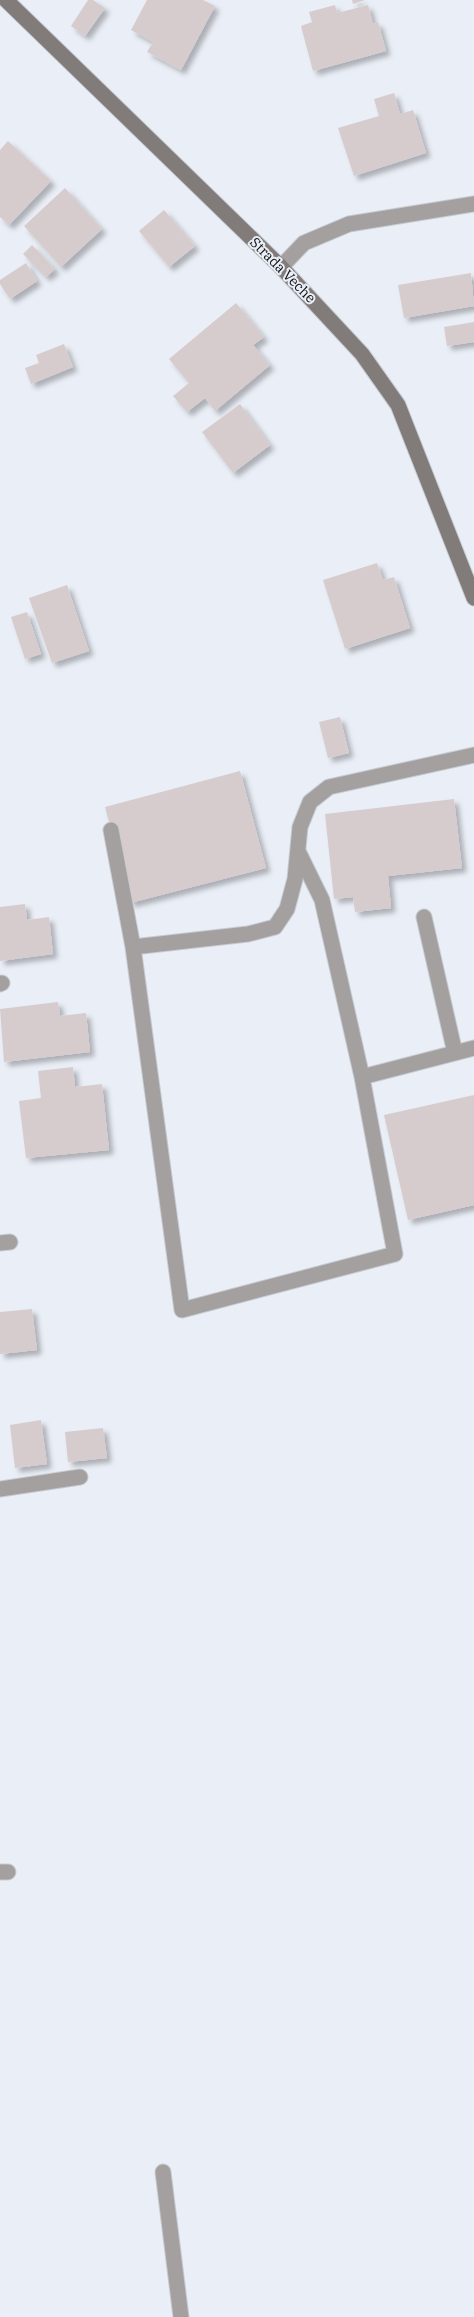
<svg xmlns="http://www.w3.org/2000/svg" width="474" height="2317" font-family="'IBM Plex Serif',serif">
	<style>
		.building { fill: #d6ccce; filter: url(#shadow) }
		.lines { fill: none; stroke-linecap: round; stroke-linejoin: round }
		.lane-casing { stroke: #c7cbd2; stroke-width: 17 }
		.street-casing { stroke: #c7cbd2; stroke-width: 17 }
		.secondary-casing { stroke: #c7cbd2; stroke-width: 17 }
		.lane { stroke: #a4a09f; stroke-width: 15 }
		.street { stroke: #a4a09f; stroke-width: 15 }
		.secondary { stroke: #817b7a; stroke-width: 15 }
		.labels { text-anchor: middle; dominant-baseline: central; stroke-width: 4; stroke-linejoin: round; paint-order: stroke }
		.street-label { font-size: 14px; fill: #0f1113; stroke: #eaeef6 }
	</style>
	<defs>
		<filter id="shadow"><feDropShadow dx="4.5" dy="4.5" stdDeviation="2.5" flood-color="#0004"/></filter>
	</defs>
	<rect width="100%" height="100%" fill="#eaeef6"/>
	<path class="building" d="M88,0h5l12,8 -20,28 -14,-10z
		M147,0h56l12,6 -34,64 -34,-18 6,-10 -22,-12z
		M352,0h13l-12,4z
		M335,5l2,8 31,-8 5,19 5,-2 8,29 -73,20 -12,-45 11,-4 -3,-10z
		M394,93l6,21 13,-4 13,43 -72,23 -16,-48 41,-12 -5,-17z
		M8,141l43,40 -42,44 -9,-8v-67z
		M65,188l37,41 -41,38 -37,-41z
		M164,210l31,36 -26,21 -30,-36z
		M32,245l23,24 -9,8 -23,-23z
		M26,263l11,18 -27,18 -10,-15v-4z
		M471,273l3,33 -70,12 -6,-33z
		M236,303l28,34 -11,8 17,20 -55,46 -10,-13 -18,14 -14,-16 16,-13 -20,-24z
		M474,322v20l-27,4 -3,-19z
		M64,344l9,23 -42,17 -6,-16 14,-5 -3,-8z
		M240,404l30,41 -37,28 -31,-41z
		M377,563l6,17 11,-3 16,51 -65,21 -22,-69z
		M67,585l22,66 -37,12 -23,-65z
		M27,612l14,42 -16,5 -14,-42z
		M340,717l9,36 -21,5 -9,-36z
		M240,771l26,97 -136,35 -25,-96z
		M454,799l8,69 -74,8 3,32 -36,4 -2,-15 -19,2 -9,-85z
		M25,904l2,16 22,-3 4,37 -53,7v-54z
		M58,1002l2,14 26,-3 4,39 -86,10 -4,-53z
		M73,1067l2,20 27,-3 7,66 -83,8 -7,-57 22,-3 -3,-27z
		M474,1095v110l-66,15 -24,-105z
		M32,1309l5,41 -37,4v-42z
		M41,1420l6,44 -32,4 -5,-43z
		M103,1428l4,30 -39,4 -3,-30z"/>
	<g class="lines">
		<g class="lane-casing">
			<path id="lane" d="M111,830l22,117 49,363 213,-56 -33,-177 -40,-177 -24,-49
				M424,917l31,136
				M133,947l115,-13 27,-7 12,-18 8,-30 5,-52 10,-25 19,-15 145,-32
				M0,984l2,-1
				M362,1077l112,-29
				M0,1243l10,-1
				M0,1489l80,-12
				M0,1872h8
				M163,2172l18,145"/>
		</g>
		<g class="street-casing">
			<path id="street" d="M281,267l23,-24 45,-19 125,-20"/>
		</g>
		<g class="secondary-casing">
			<path id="secondary" d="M6,0l275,267 81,87 36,51 76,193"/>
		</g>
		<use href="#lane" class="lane"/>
		<use href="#street" class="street"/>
		<use href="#secondary" class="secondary"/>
	</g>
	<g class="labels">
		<g class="street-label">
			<text transform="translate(283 270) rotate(45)">Strada Veche</text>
		</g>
	</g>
</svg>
